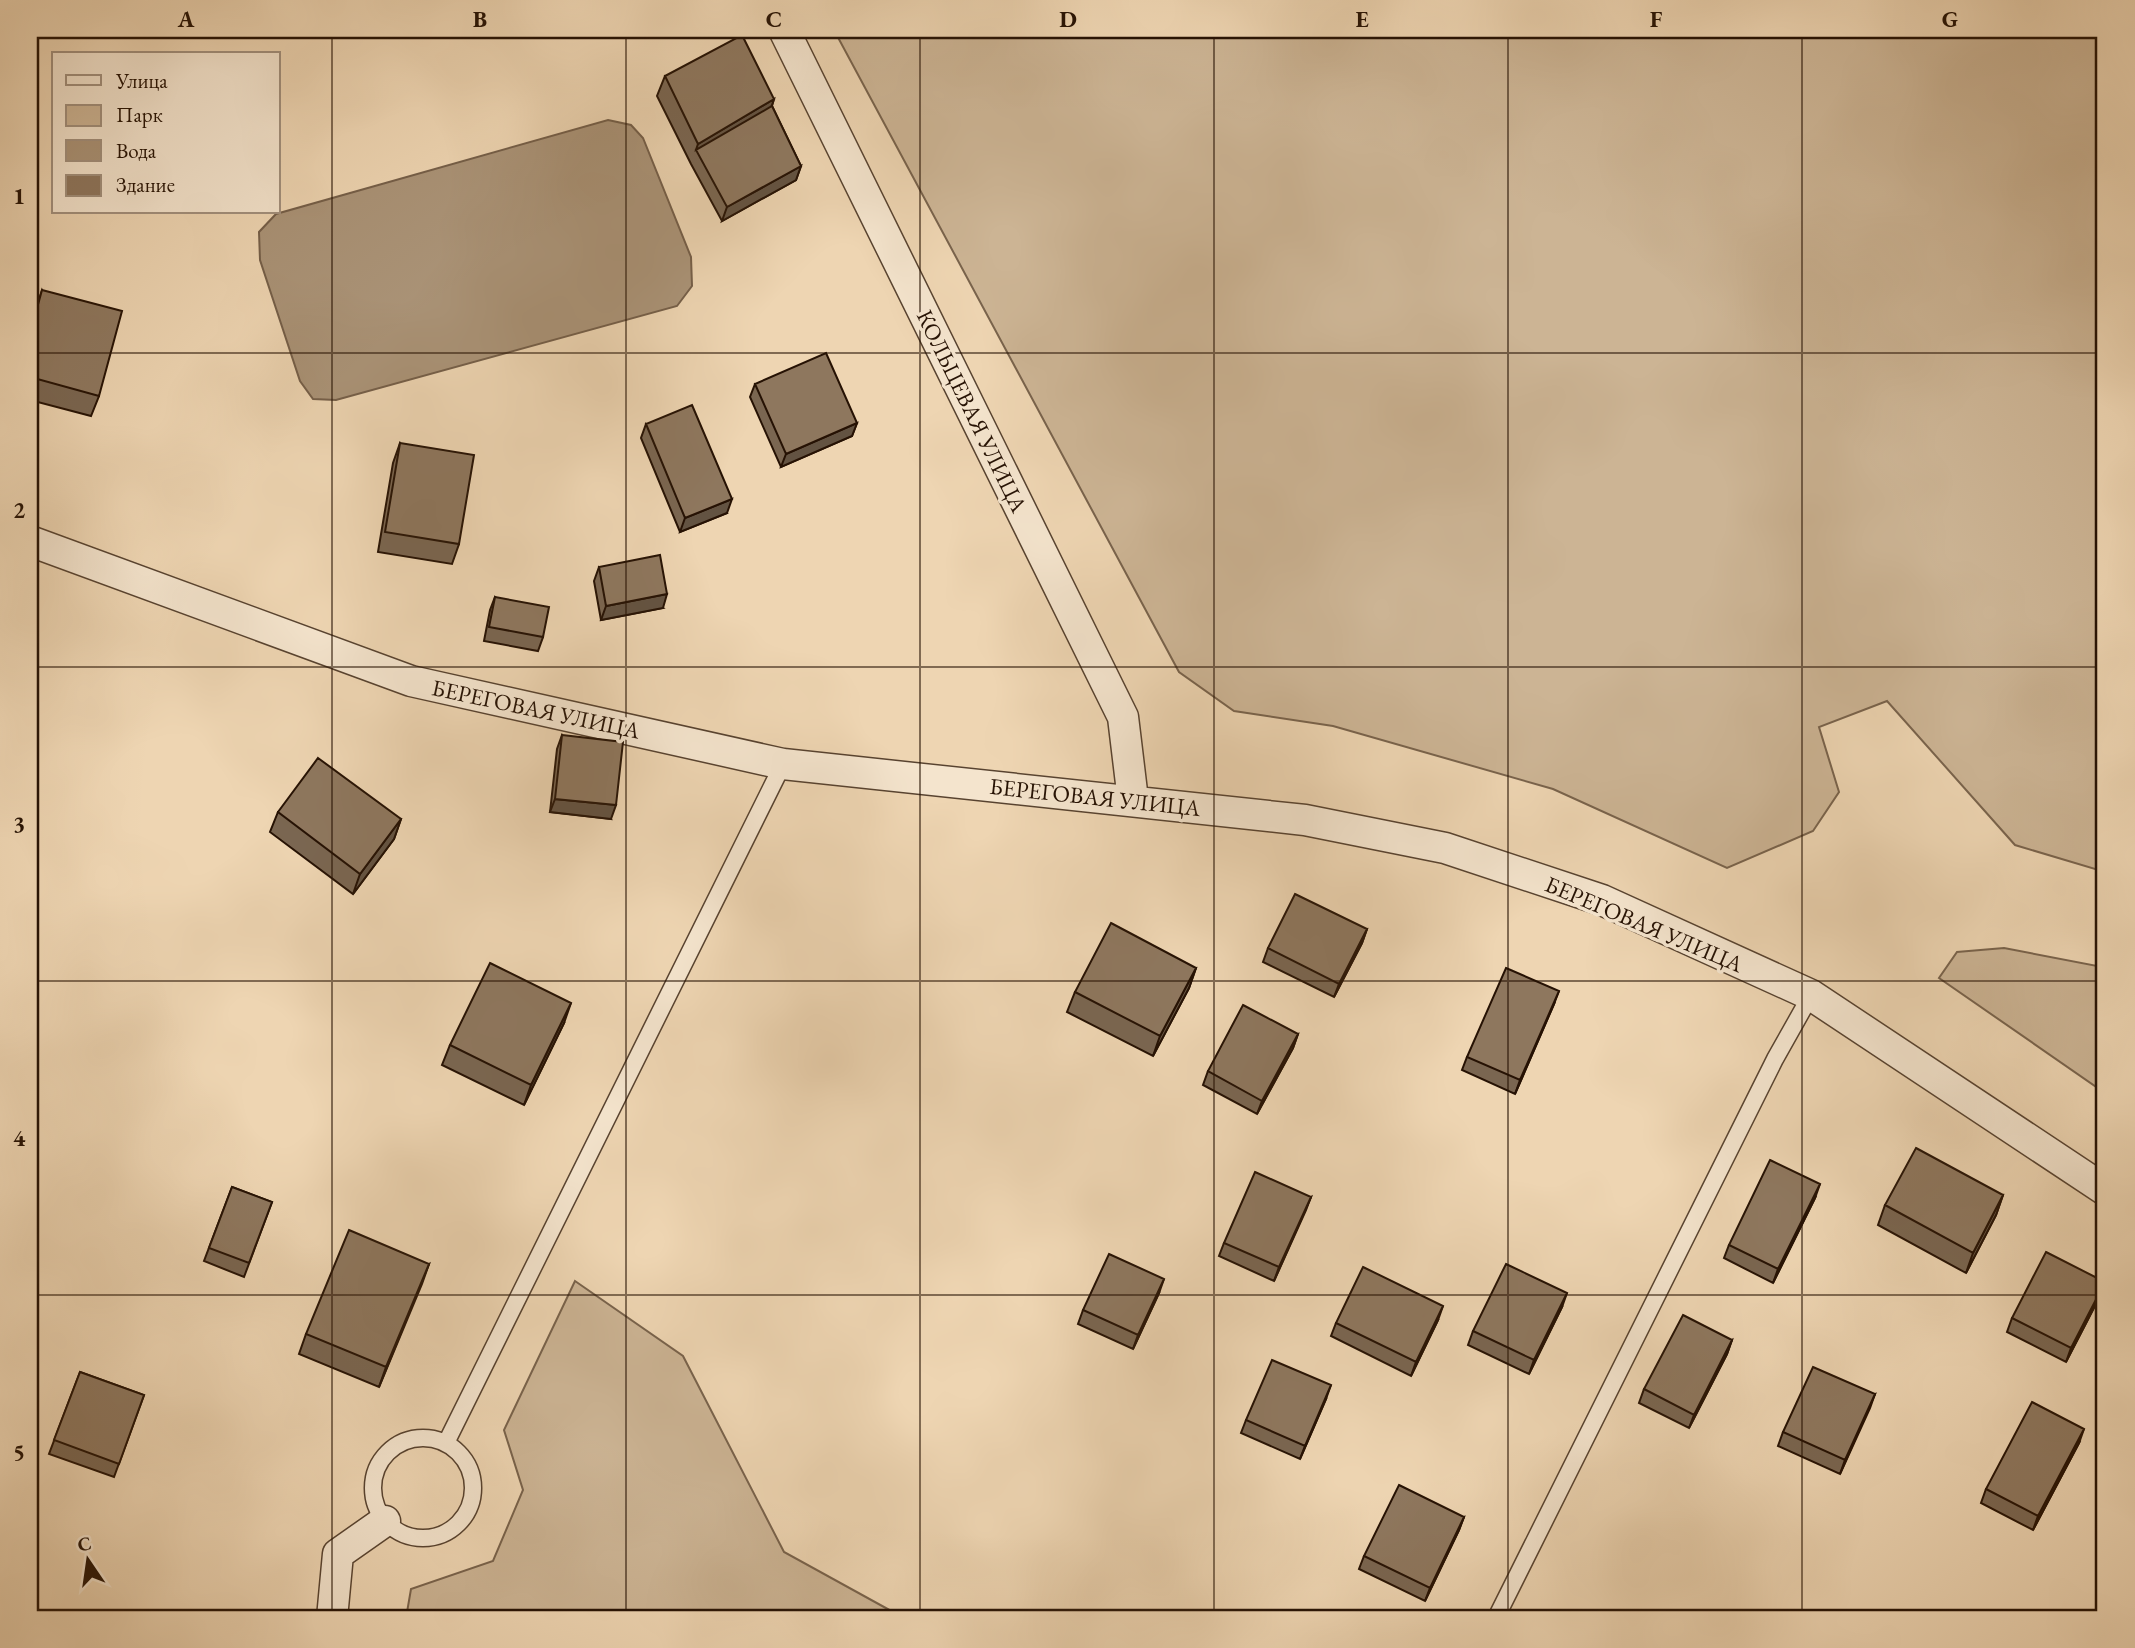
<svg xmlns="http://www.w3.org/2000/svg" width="2135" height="1648" font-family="'EB Garamond',serif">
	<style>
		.green { fill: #ccb494; stroke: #79634c; stroke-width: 2 }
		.water { fill: #aa9377; stroke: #755f49; stroke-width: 2 }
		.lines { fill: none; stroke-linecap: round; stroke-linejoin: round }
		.service-casing { stroke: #584330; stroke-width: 19 }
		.minor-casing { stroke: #584330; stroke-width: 33 }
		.service { stroke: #f4e4cd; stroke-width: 16 }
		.minor { stroke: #f4e4cd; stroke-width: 30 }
		.wall { fill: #7a6651; stroke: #261204; stroke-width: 2 }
		.shaded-wall { fill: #635342; stroke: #261204; stroke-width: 2 }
		.building { fill: #8e775e; stroke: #261204; stroke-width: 2 }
		.grid { fill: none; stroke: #261204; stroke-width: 2; stroke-opacity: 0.55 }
		.labels { text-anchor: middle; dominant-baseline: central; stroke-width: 7; stroke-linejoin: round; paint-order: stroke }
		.street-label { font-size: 23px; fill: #261204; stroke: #f4e4cd }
		.neatline { fill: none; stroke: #261204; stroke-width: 2.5 }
		.grid-label { font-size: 23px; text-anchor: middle; font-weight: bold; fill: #261204 }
	</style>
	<rect width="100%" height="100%" fill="#eed5b2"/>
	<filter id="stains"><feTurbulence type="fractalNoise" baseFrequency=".00286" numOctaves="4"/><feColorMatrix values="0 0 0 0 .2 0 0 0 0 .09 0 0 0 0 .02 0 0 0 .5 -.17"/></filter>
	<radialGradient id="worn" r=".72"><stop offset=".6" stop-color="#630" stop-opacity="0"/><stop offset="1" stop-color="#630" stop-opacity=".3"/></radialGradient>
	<path class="green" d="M834,30h1271v842l-90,-27 -128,-144 -68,26 20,65 -26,39 -86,37 -174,-79 -220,-63 -99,-15 -55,-39z
		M2004,948l98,19 3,-4v130l-166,-115 18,-26z
		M575,1281l108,75 101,196 120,66h-498l5,-29 82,-28 30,-71 -19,-60z"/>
	<path class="water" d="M608,120l23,5 12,13 48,119 1,29 -15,20 -341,94 -23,-1 -13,-18 -40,-121 -1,-28 17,-18z"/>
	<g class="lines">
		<g class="service-casing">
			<path id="service" d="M373 1488a50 50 0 1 1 100 0a50 50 0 1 1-100 0Z
				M446,1443l337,-679
				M1496,1618l279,-559 36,-64"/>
		</g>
		<g class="minor-casing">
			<path id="minor" d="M784,30l339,687 10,83
				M30,541l381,140 372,83 522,56 140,28 157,52 209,95 294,195
				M332,1618l6,-64 47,-33"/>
		</g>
		<use href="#service" class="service"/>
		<use href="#minor" class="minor"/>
	</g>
	<path class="wall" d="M665,76l109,23 -2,7 29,60 -5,14 -74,41 -31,-57 -34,-68z
		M42,290l57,106 -8,20 -61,-16v-72z
		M755,384l102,39 -5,13 -71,31 -31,-70z
		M646,424l81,89 -47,19 -39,-94z
		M400,443l59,101 -7,20 -74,-12 15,-89z
		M599,567l64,41 -62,12 -7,-39z
		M495,597l48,40 -5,14 -54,-10 6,-31z
		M562,735l49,84 -61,-7 7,-63z
		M278,812l123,7 -7,20 -41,55 -83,-62z
		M1367,929l-5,14 -28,54 -71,-35 5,-14z
		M1196,968l-7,20 -36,68 -86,-44 8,-20z
		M1554,1004l-39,90 -53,-24 5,-13z
		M564,1023l-40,82 -82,-40 8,-20z
		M1298,1034l-5,14 -36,66 -54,-29 5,-14z
		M232,1187l40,15 -28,75 -40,-16z
		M2003,1195l-7,20 -30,58 -88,-48 7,-20z
		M1311,1197l-37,84 -55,-25 5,-13z
		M1815,1198l-42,85 -49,-25 5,-13z
		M429,1264l-50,123 -80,-33 7,-20z
		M2105,1282l-5,14 -34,66 -59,-30 5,-14z
		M1159,1293l-26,56 -55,-25 5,-14z
		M1562,1307l-33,67 -61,-29 5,-14z
		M1438,1320l-27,56 -80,-40 5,-13z
		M1732,1340l-5,14 -38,74 -50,-25 5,-14z
		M80,1372l64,23 -30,82 -65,-23z
		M1875,1394l-35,80 -62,-28 5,-14z
		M1326,1399l-26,60 -59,-26 5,-13z
		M2079,1443l-46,87 -52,-27 5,-14z
		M1464,1517l-5,13 -34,71 -66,-32 5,-13z"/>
	<path class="shaded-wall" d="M774,99l-7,21 -71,30 2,-6z
		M801,166l-5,14 -74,41 5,-14z
		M857,423l-5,13 -71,31 5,-13z
		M732,499l-5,14 -47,19 5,-14z
		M667,594l-4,14 -62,12 5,-14z
		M555,799l61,6 -5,14 -61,-7z
		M401,819l-7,20 -41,55 7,-20z
		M1367,929l-5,14 -28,54 5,-13z
		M1196,968l-7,20 -36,68 7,-20z
		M1559,991l-5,13 -39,90 5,-14z
		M571,1003l-7,20 -40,82 7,-20z
		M1298,1034l-5,14 -36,66 5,-13z
		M1820,1184l-5,14 -42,85 5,-14z
		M2003,1195l-7,20 -30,58 7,-20z
		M1311,1197l-5,13 -32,71 5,-14z
		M429,1264l-7,20 -43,103 7,-20z
		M1164,1279l-5,14 -26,56 5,-14z
		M2105,1282l-5,14 -34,66 5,-14z
		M1567,1293l-5,14 -33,67 5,-14z
		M1443,1306l-5,14 -27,56 5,-14z
		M1732,1340l-5,14 -38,74 5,-13z
		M1331,1385l-5,14 -26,60 5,-13z
		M1875,1394l-5,14 -30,66 5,-14z
		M2084,1429l-5,14 -46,87 5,-14z
		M1464,1517l-5,13 -34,71 5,-13z"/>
	<path class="building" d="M742,35l32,64 -76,45 -33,-68z
		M772,106l29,60 -74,41 -31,-57z
		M42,290l80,21 -23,85 -69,-19v-43z
		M826,353l31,70 -71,31 -31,-70z
		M692,405l40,94 -47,19 -39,-94z
		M400,443l74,12 -15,89 -74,-12z
		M660,555l7,39 -61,12 -7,-39z
		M495,597l54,10 -6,30 -54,-10z
		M562,735l61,7 -7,63 -61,-6z
		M318,758l83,61 -41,55 -82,-62z
		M1295,894l72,35 -28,55 -71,-36z
		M1111,923l85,45 -36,68 -85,-44z
		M490,963l81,40 -40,82 -81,-40z
		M1506,968l53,23 -39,89 -53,-23z
		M1243,1005l55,29 -36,67 -54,-30z
		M1916,1148l87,47 -30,58 -88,-48z
		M1770,1160l50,24 -42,85 -49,-24z
		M1255,1172l56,25 -32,70 -55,-24z
		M232,1187l40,15 -23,61 -40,-15z
		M349,1230l80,34 -43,103 -80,-33z
		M2046,1252l59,30 -34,66 -59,-30z
		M1109,1254l55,25 -26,56 -55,-25z
		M1506,1264l61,29 -33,67 -61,-29z
		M1363,1267l80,39 -27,56 -80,-39z
		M1683,1315l49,25 -38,75 -50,-26z
		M1272,1360l59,25 -26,61 -59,-26z
		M1813,1367l62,27 -30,66 -62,-28z
		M80,1372l64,23 -25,69 -65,-24z
		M2032,1402l52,27 -46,87 -52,-27z
		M1399,1485l65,32 -34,71 -66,-32z"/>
	<path class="grid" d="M332,30v1588M626,30v1588M920,30v1588M1214,30v1588M1508,30v1588M1802,30v1588M30,353h2075M30,667h2075M30,981h2075M30,1295h2075"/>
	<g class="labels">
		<g class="street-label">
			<text transform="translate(972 411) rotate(64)">КОЛЬЦЕВАЯ УЛИЦА</text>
			<text transform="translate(536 709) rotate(12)">БЕРЕГОВАЯ УЛИЦА</text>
			<text transform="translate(1095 797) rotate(6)">БЕРЕГОВАЯ УЛИЦА</text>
			<text transform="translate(1644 924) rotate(23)">БЕРЕГОВАЯ УЛИЦА</text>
		</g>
	</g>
	<rect width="2135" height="1648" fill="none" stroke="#eed5b2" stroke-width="77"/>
	<rect x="52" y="52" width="228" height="161" fill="#f4e4cd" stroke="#a2907d" stroke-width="2"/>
	<rect x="66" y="75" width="35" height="10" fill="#f4e4cd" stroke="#a2907d" stroke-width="2"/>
	<text x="116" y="88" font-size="21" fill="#261204">Улица</text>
	<rect x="66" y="105" width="35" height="21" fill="#ccb494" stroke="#a2907d" stroke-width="2"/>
	<text x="116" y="122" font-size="21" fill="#261204">Парк</text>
	<rect x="66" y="140" width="35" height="21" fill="#aa9377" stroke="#a2907d" stroke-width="2"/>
	<text x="116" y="158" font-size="21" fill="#261204">Вода</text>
	<rect x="66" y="175" width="35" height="21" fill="#8e775e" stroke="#a2907d" stroke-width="2"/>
	<text x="116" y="192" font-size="21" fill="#261204">Здание</text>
	<g transform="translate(88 1560) rotate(347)" stroke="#f4e4cd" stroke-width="5" paint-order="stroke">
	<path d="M0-5L12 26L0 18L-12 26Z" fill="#261204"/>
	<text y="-10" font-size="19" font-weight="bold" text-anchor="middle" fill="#261204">С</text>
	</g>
	<rect x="38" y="38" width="2058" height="1572" class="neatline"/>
	<g class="grid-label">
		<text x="186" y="27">A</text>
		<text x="480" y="27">B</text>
		<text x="774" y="27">C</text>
		<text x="1068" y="27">D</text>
		<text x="1362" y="27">E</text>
		<text x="1656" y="27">F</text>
		<text x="1950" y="27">G</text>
		<text x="19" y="204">1</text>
		<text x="19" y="518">2</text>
		<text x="19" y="832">3</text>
		<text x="19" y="1146">4</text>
		<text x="19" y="1460">5</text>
	</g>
	<rect width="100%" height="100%" filter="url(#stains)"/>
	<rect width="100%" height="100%" fill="url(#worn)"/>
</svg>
